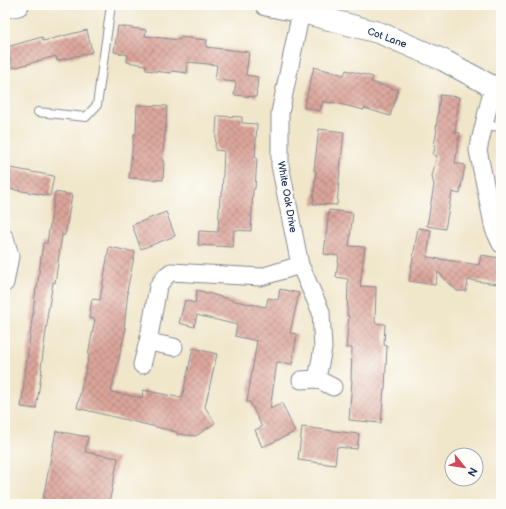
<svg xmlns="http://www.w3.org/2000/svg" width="506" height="509" font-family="'Balsamiq Sans',sans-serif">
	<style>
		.building { fill: url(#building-cross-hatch) }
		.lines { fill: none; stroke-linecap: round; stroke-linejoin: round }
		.service-casing { stroke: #868a94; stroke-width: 10 }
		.minor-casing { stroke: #868a94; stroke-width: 19 }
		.tertiary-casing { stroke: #868a94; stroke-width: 23 }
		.service { stroke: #fff; stroke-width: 8 }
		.minor { stroke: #fff; stroke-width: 17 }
		.tertiary { stroke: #fff; stroke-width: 21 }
		.labels { text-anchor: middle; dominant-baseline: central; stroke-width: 3; stroke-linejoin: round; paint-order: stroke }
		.street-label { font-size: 10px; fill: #1b2f5e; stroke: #fdfcf7 }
	</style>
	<defs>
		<pattern id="building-cross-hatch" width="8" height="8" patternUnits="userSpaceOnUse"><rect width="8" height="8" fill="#dca59a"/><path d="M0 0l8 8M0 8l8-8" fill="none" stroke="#b28781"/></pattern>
	</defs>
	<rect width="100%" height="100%" fill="#fdfcf7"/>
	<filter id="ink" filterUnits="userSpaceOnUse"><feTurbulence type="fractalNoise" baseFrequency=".025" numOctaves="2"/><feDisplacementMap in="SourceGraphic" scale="8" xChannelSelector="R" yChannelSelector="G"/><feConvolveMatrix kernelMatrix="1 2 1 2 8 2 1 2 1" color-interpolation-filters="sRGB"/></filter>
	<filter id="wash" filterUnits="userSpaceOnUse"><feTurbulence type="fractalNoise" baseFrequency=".012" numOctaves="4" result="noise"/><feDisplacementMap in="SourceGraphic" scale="16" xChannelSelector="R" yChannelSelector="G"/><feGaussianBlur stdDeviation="0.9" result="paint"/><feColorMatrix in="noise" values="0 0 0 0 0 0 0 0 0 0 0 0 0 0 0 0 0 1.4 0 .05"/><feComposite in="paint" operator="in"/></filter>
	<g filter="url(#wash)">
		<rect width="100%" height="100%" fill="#f0e6ca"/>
		<g id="blocks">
			<path class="building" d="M118,26l28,4 -1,6 34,4 1,-3 27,3 -1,7 43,5 -3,23 12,2 -2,20 -22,-2 2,-13 -21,-2 2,-15 -29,-3 -1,11 -15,-2 -1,2 -25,-3v-5l-19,-3 1,-7 -14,-3z
				M87,30l5,22 -35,9 -1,-5 -43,12 -6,-21 35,-10 1,4z
				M314,67l30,8 2,-5 27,7 -2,5 27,8 -8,26 -26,-8v2l-33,-8v1l-8,-2 -3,10 -16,-4z
				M440,95l19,2 -4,35 5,1 -5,30 10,2 -5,29 -8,-2 -7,37 -18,-3 7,-41 -2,-9 5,-20 -4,-1 2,-8 -1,-1 3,-17h-1z
				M137,105l30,1 -1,18 -4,37h2l-1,19 -34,-2 5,-44h2z
				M217,116l25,1v6l15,1 -2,34h2l-2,31h-2l-2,42 -17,-1 -1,17 -35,-2 1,-14 19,1 2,-37h2l2,-44 -9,-1z
				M319,129l25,3 -5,48 -2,25 -24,-1 3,-33 -2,-1z
				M5,167l49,9 -4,20 -45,-8z
				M55,192l17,3 -7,40h-3l-7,48 -2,-1 -6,35h1l-7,51 1,1 -6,40 -15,-2 15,-119h1l6,-45h4z
				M329,210l24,3 -4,33 16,1 -5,39 16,1 -1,36 10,1 -1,21 3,1 -2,43h-1l-3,34 -32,-3 3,-40h-1l1,-32h-6l3,-32h-2l1,-37 -12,-2 3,-21 -15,-2z
				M166,212l9,24 -34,13 -9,-24z
				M418,228l13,2 -4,27 52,8 2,-10 19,3 -3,26 -29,-4 -2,11h-9l-19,-19 -3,13 -26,-4z
				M109,247l26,5 -8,39 1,1 -4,36h2l-15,64 31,6 1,-8 39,8 11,-50 24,6 -12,53 10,16 -19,13 -19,-2v-2l-100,-24 12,-53h-1l7,-36 -6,-1 3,-19 8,1z
				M280,289l19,4 -9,40 7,1 -5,30 -15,-2 -7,47 12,-6 13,29 -33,15 -7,-17 7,-3 -12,-25h-3l10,-61 -22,-5 2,-11 -40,-10 -3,12 -15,-4 6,-23 10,3 2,-13 38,11 31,6 2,-9 10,2z
				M302,427l57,7 -2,15 -20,-2 -2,18 -37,-5z
				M56,431l32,6 -3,15 33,6 -9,46h-67z"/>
		</g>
	</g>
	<g filter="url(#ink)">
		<use href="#blocks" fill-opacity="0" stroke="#868a94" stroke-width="1"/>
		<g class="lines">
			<g class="service-casing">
				<path id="service" d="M38,112l48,5 11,-12 14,-100
					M484,125l17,2"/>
			</g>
			<g class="minor-casing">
				<path id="minor" d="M301,12l-21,101v52l20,100 21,47 2,36 -6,31 -16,1
					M493,87l-15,63 16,79 7,15
					M5,238l5,18 -5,27
					M148,342l26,5
					M142,365l6,-23 10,-55c4,-7 7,-11 13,-15l90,5 39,-12
					M317,379l16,8"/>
			</g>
			<g class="tertiary-casing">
				<path id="tertiary" d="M266,5l35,7 79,21 63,27 58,31
					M5,7l13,-2"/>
			</g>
			<use href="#service" class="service"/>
			<use href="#minor" class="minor"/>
			<use href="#tertiary" class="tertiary"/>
		</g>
	</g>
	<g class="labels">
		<g class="street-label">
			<text transform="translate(387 38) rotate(20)">Cot Lane</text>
			<text transform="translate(287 197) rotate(80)">White Oak Drive</text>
		</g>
	</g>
	<rect width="506" height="509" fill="none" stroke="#fdfcf7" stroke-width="20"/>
	<g transform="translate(464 467) rotate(120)"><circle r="19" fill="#fdfcf7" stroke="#a3aaba"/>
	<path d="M0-3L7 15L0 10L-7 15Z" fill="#d1495b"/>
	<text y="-6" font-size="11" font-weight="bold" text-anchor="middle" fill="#1b2f5e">N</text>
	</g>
</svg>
